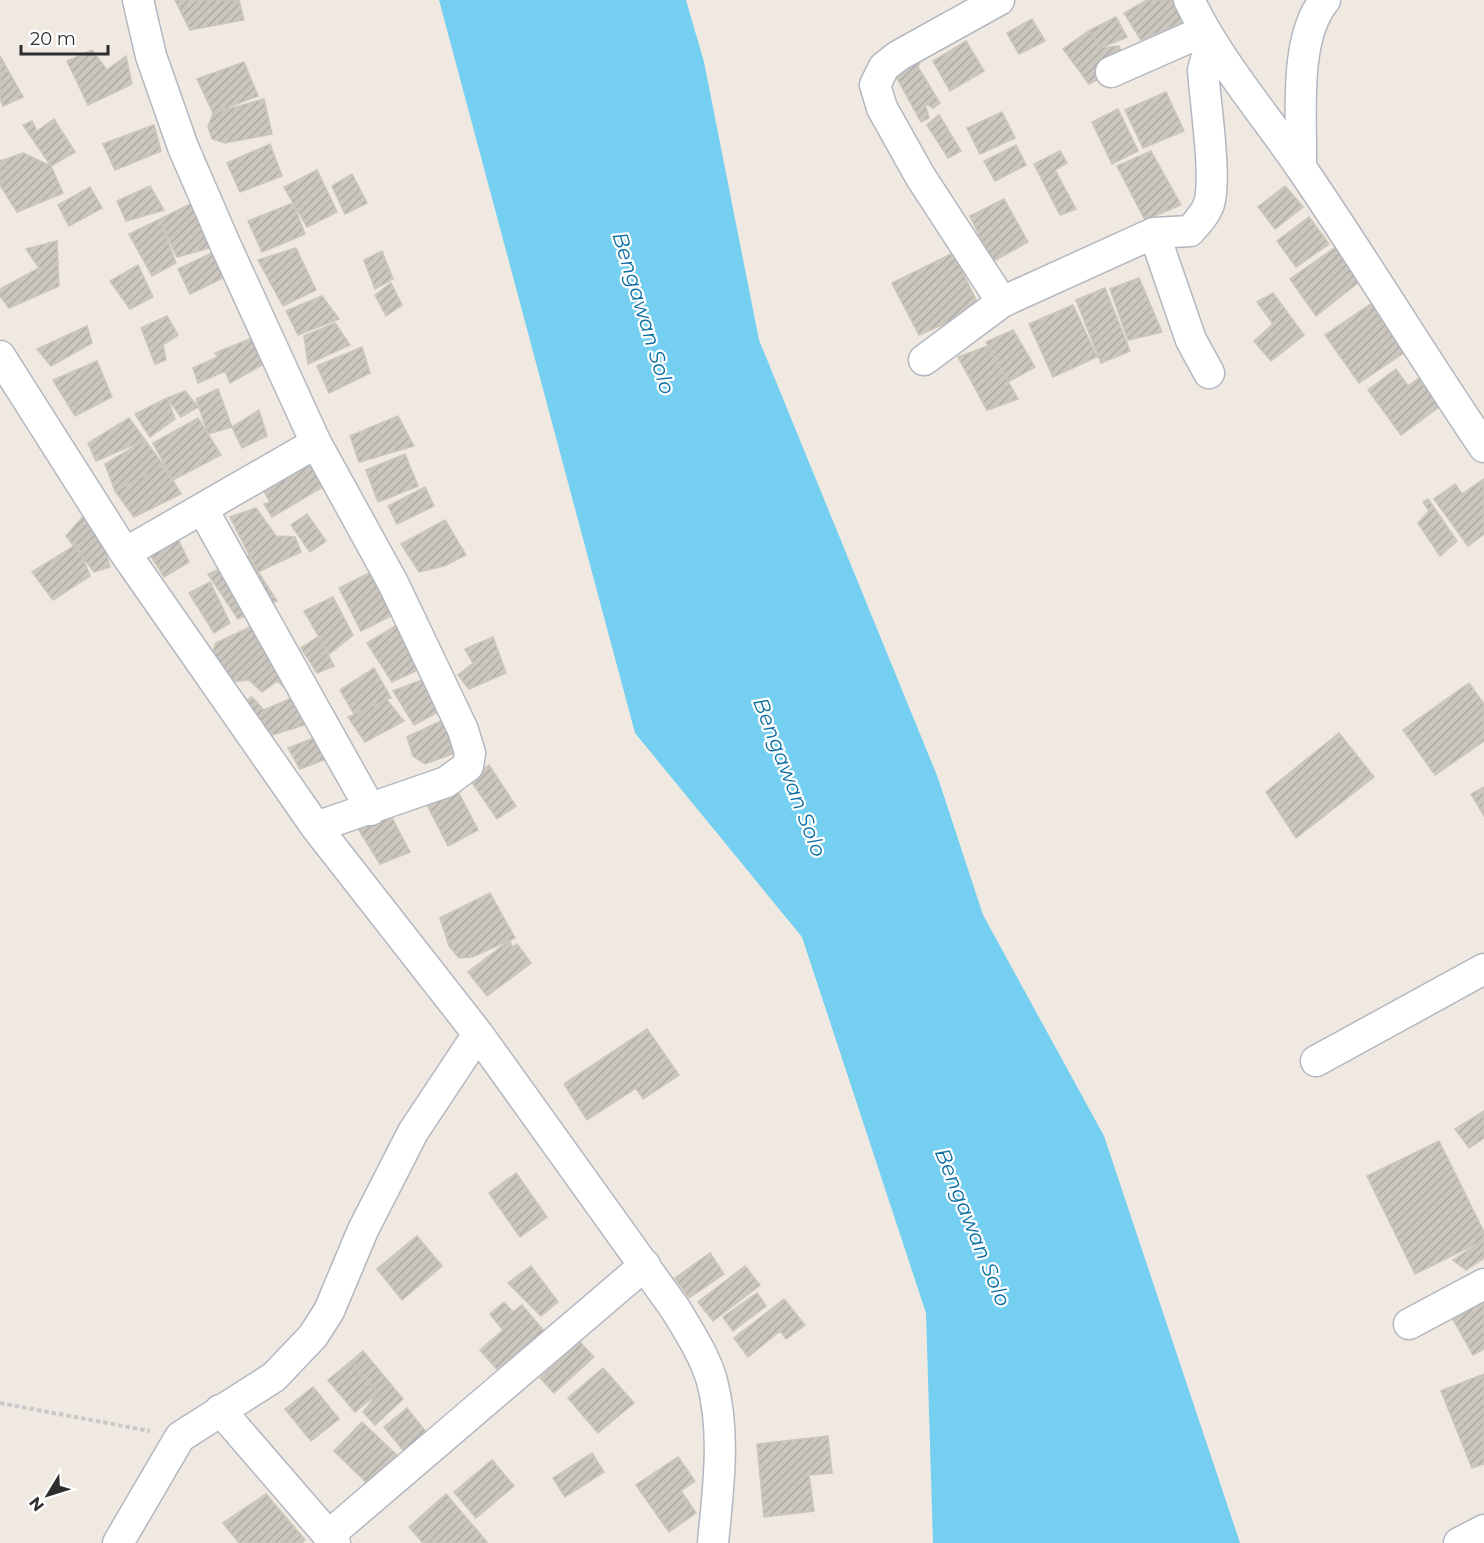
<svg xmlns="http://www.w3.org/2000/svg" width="1484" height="1543" font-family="Montserrat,sans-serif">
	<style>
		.water { fill: #75cff0 }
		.building { fill: url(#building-hatch); stroke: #cbc5ba; stroke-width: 1.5 }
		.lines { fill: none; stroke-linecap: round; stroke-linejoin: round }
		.minor-casing { stroke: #b4b7c1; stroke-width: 33 }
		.path { stroke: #c9c9c9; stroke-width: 4; stroke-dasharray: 4.5 3; stroke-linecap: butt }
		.minor { stroke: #fff; stroke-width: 30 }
		.labels { text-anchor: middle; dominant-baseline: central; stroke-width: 4.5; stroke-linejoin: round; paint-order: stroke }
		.water-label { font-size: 21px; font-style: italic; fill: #0d6fa3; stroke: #fff }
	</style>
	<defs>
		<pattern id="building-hatch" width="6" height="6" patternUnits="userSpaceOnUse" patternTransform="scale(1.5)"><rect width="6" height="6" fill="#cbc7bf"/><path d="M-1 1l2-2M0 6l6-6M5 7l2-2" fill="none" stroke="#afaba4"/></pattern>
	</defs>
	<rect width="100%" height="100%" fill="#efe9e1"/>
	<path class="water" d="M439,0h247l18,62 55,278 179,438 45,137 121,221 136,407h-307l-7,-230 -124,-376 -167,-204z"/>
	<path class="building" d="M175,0h64l5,20 -54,10z
		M1147,0h38l12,16 -56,24 -17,-27z
		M1116,17l11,20 -27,11 -10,-18z
		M1032,19l13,22 -26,13 -12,-21z
		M1090,30l10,18 19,-2 9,18 -39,20 -26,-35z
		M966,41l18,30 -34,20 -17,-30z
		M925,49l-7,18 22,36 -7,5 -8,-5 4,15 -8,4 -29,-53z
		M92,50l15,20 19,-14 6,28 -44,21 -21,-44z
		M0,56l23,41 -20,9 -3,-7z
		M244,62l14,34 -45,17 -16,-34z
		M1166,92l18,39 -41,17 -18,-38z
		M264,99l8,35 -47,9 -13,-4 -4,-12 5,-14z
		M1118,109l20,42 -26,13 -20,-42z
		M1002,112l13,26 -35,16 -13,-26z
		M939,115l22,36 -13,7 -21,-33z
		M54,119l21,33 -24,14 -28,-41 9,-4 5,10z
		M154,125l7,26 -46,19 -12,-26z
		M270,144l12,32 -42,16 -13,-29z
		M1016,145l10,20 -31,16 -11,-20z
		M1060,151l7,12 -12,7 21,39 -16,6 -26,-51z
		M1151,151l30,54 -36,15 -28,-54z
		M23,153l28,13 12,27 -46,19 -17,-27v-24z
		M317,170l20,42 -30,15 -23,-40z
		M352,174l15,29 -22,11 -13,-28z
		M150,186l14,24 -38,11 -9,-20z
		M1285,186l18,21 -28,22 -17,-22z
		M90,187l12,21 -33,18 -11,-21z
		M1004,199l24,43 -36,20 -22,-46z
		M196,201l17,46 -36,10 -17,-38z
		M293,203l12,31 -43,18 -14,-31z
		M1309,217l20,27 -33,23 -19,-26z
		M160,219l16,44 -24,13 -23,-42z
		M57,241l2,45 -50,22 -9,-12v-7l39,-21 -13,-19z
		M1336,247l24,34 -44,35 -26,-37z
		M296,248l20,42 -33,16 -25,-46z
		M216,251l11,25 -37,18 -12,-25z
		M382,251l11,28 -18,10 -11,-29z
		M953,253l27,55 -61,27 -27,-52z
		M138,265l15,32 -23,12 -20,-28z
		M1139,278l23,54 -34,8 -18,-51z
		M391,283l11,22 -16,11 -11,-21z
		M1105,288l25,63 -29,12 -25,-63z
		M1273,293l31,42 -33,26 -17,-20 19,-17 -16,-22z
		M322,296l17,23 -41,16 -12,-24z
		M1378,299l27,53 -46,31 -34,-48z
		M1073,305l24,52 -44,20 -24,-53z
		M167,316l11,19 -15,10 3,15 -11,4 -14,-36z
		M335,323l15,22 -42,19 -4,-28z
		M87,326l5,17 -41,23 -14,-17z
		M1013,330l22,37 -27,15 -22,-40z
		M252,338l10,27 -32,18 -5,-12 -27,12 -5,-15 25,-11 -3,-4z
		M988,346l30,53 -31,11 -29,-53z
		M362,347l8,26 -41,20 -12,-27z
		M97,361l15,36 -37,19 -22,-36z
		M1396,369l12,17 14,-10 21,28 -42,31 -33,-45z
		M218,389l14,38 -24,7 -12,-35z
		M185,391l13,16 -17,10 -14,-19z
		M167,398l8,21 -25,18 -15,-23z
		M259,410l8,26 -25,12 -10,-21z
		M398,416l16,30 -55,16 -9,-26z
		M129,418l16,22 -49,21 -8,-18z
		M198,418l23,37 -48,25 -20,-37z
		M145,440l19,26 -49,25 -10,-27z
		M405,454l13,32 -40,16 -12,-32z
		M310,457l16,28 -54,32 -8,-13 6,-2 -8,-14z
		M164,466l17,28 -47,23 -19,-26z
		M1484,479v55l-16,12 -34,-47 21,-15 7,10z
		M425,487l9,19 -37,18 -9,-18z
		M1428,499l29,42 -17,15 -22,-33 11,-12 -6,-9z
		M93,505l17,62 -16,5 -28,-36z
		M256,508l20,28 19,1 6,15 -43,20 -28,-55z
		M307,514l19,27 -16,11 -19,-27z
		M445,520l21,35 -22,11 -25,6 -18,-28z
		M175,533l14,29 -25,15 -19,-30z
		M77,544l13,32 -37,24 -21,-28z
		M248,556l29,45 -39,18 -30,-45z
		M371,572l22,43 -32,16 -22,-43z
		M210,582l20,41 -16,10 -25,-40z
		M333,597l20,38 -24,19 -25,-43z
		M397,625l25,43 -30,14 -25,-39z
		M252,626l36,65 -11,-10 -15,11 -13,-12 -19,2 -20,-23 6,-16z
		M319,636l15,30 -17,7 -16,-25z
		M493,637l13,36 -37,16 -11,-14 15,-12 -8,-14z
		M374,668l17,30 -37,16 -14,-24z
		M427,678l15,32 -28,15 -21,-34z
		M1469,683l15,21v37l-49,34 -32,-45z
		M252,697l12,13 28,-12 12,27 -38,12 -26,-32z
		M387,700l17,21 -39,21 -17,-25z
		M443,720l17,31 -35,13 -12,-8 -6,-19z
		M1339,733l35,44 -78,61 -30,-46z
		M319,736l10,22 -29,11 -12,-21z
		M489,765l27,41 -19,13 -28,-41z
		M454,784l24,46 -30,16 -24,-47z
		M1484,787v29l-13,-22z
		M390,814l20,38 -30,12 -23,-37z
		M490,893l25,45 -43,19 -13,1 -10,-12 -9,-28z
		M510,940l2,7 5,-3 14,19 -44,33 -19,-24z
		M647,1029l32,46 -36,24 -7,-11 -49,32 -23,-36z
		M1484,1111v27l-15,10 -14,-19z
		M1439,1141l45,91v8l-69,34 -48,-98z
		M516,1173l31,44 -27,20 -31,-44z
		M417,1236l25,30 -40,34 -25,-31z
		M1484,1240v18l-18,12 -13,-10z
		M710,1253l14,21 -35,24 -14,-20z
		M531,1266l27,36 -17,14 -33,-33z
		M745,1266l15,19 -47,36 -15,-19z
		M757,1293l9,13 -33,25 -10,-14z
		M1484,1295v54l-11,6 -23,-41z
		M784,1299l21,26 -19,14 -6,-8 -32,26 -14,-19z
		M504,1302l9,10 9,-7 26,31 -46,39 -22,-25 23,-20 -13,-16z
		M579,1341l15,16 -40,36 -14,-15z
		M363,1351l40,48 -28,26 -12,-13 15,-19 -27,-32z
		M351,1361l27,32 -23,19 -27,-32z
		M603,1368l31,35 -36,30 -30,-35z
		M1484,1374v90l-12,4 -31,-77z
		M313,1387l26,32 -28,22 -26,-32z
		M407,1408l23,29 -23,18 -23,-28z
		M362,1422l40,38 -29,29 -39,-38z
		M828,1436l4,37 -23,2 5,36 -50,6 -7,-73z
		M592,1453l12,19 -39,25 -12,-19z
		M678,1457l17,24 -14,10 15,22 -27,19 -33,-47z
		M492,1460l22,26 -38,32 -22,-26z
		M266,1494l39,46 -3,3h-63l-16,-20z
		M446,1494l41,48 -1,1h-63l-14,-16z"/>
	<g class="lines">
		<g class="minor-casing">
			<path id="minor" d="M138,0l13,56 32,91 42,97 91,199 77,140 70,147 7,23 -2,13 -22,16 -130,45
				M999,0l-101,56 -14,11 -9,18 7,23 38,68 82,126 152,-69 36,-2c7,-8 15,-16 19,-27 8,-26 -4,-103 -6,-134l3,-11 10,-11
				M1189,0c29,60 73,111 111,166 63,92 121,188 184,281
				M1111,72l93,-41
				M1301,167c1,-48 -8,-129 24,-167
				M1154,233l37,107 18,33
				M0,356l125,197 191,274 162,207 198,276c13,22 29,46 36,71 14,53 6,108 1,162
				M924,360l78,-58
				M203,510l168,300
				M125,553l191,-110
				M1316,1061l168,-92
				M1409,1324l75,-40
				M220,1410l115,133
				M329,1535l316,-270
				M118,1543l62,-106 94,-60 39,-41 16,-25 34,-81 50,-98 65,-98
				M1459,1543l25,-13"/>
		</g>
		<path class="path" d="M0,1403l150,28"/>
		<use href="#minor" class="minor"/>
	</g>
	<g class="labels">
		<g class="water-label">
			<text transform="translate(644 313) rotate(73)">Bengawan Solo</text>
			<text transform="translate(790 777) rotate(69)">Bengawan Solo</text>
			<text transform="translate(973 1227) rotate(68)">Bengawan Solo</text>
		</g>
	</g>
	<g transform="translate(48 1495) rotate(232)" stroke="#ffffff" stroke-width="4.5" paint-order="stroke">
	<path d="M0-4.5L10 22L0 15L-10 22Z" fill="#2e2e2e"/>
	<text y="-9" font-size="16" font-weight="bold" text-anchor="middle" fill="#2e2e2e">N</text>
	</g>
	<path d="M21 45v9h87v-9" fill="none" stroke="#2e2e2e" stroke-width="3"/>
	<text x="30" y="45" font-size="18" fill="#2e2e2e" stroke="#ffffff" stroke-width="4.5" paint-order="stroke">20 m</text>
</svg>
